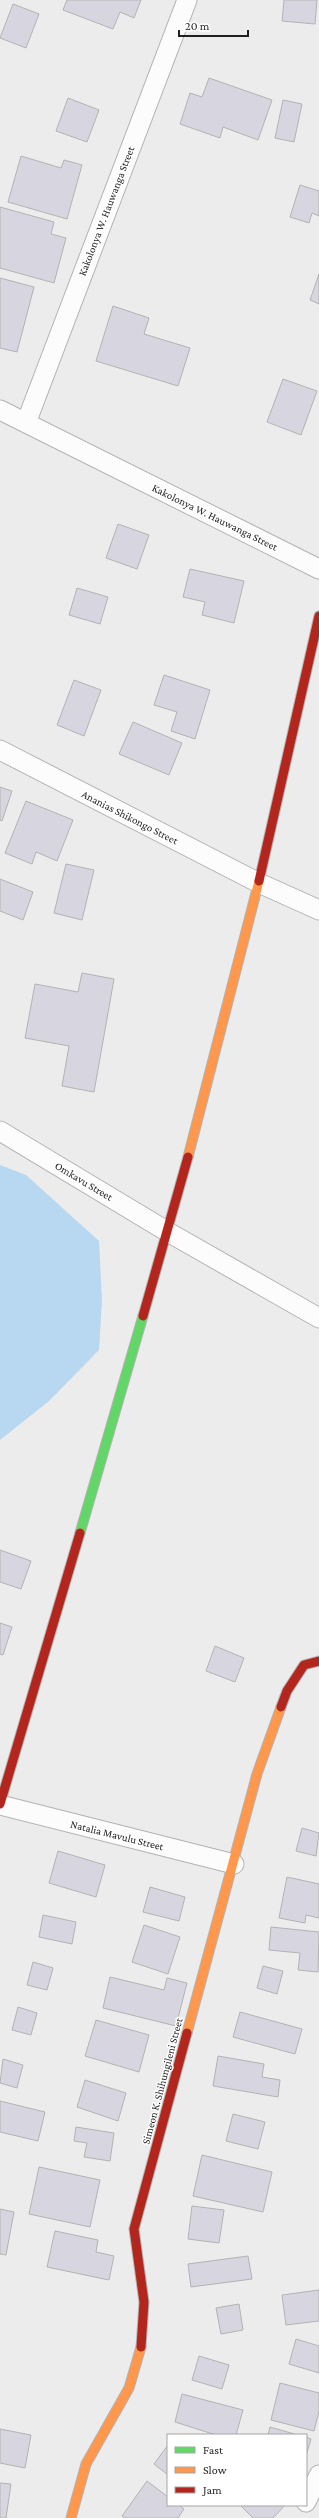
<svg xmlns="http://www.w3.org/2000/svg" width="319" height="2518" font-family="'Crimson Pro',serif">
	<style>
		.water { fill: #b7d8f0 }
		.building { fill: #d7d6e0; stroke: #b3b3b3 }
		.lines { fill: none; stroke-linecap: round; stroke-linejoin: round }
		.street-casing { stroke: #b3b3b3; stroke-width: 21 }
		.fast-casing { stroke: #b3b3b3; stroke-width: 11 }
		.slow-casing { stroke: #b3b3b3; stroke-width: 11 }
		.jam-casing { stroke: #b3b3b3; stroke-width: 11 }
		.street { stroke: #fcfcfc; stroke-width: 19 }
		.fast { stroke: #63d668; stroke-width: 9 }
		.slow { stroke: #ff974d; stroke-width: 9 }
		.jam { stroke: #b3261e; stroke-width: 9 }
		.labels { text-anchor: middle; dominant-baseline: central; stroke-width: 3; stroke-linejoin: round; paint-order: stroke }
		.street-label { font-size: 11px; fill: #1f1f20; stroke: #fff }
	</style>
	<rect width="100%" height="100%" fill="#ececec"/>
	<path class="water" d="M0,1165l26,10 73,66 3,59 -3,50 -50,51 -49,39z"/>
	<path class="building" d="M67,0h74l-7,18 -14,-6 -7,17 -50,-19z
		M284,0h33l-2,24 -33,-3z
		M13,4l26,10 -13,34 -26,-10z
		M209,78l63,22 -14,40 -35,-13 -3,11 -40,-14 10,-31 12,4z
		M68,98l31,12 -12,32 -31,-11z
		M283,100l19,4 -8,38 -19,-4z
		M21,156l40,12 3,-8 18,5 -15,54 -59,-17z
		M300,185l19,6v25l-7,-3 -3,10 -19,-6z
		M0,207l54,15 -3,12 15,4 -12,45 -54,-15z
		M319,274v30l-9,-4z
		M0,278l34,9 -17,65 -17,-4z
		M113,306l36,12 -5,16 46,14 -12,38 -82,-25z
		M283,379l34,12 -16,44 -34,-13z
		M118,524l31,11 -12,34 -31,-11z
		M190,569l54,12 -10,42 -32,-8 3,-13 -22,-5z
		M77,588l31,9 -8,27 -31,-9z
		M164,675l46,15 -15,49 -24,-8 6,-19 -23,-7z
		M74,680l27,10 -17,46 -27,-11z
		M133,722l49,21 -13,32 -50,-21z
		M0,787l12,4 -10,30 -2,-1z
		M26,801l47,19 -16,41 -21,-9 -4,12 -27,-11z
		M66,864l28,6 -12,50 -28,-7z
		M0,879l33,13 -10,28 -23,-9z
		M82,973l32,6 -20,113 -32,-6 7,-40 -44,-8 10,-54 43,8z
		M0,1550l31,11 -10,28 -21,-7z
		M0,1623l12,4 -9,28 -3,-1z
		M215,1646l29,12 -9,24 -29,-11z
		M302,1828l17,5 -3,23 -20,-5z
		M58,1851l47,14 -9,32 -47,-14z
		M287,1877l32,7v34l-13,-3 -1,8 -26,-5z
		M150,1887l35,10 -6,24 -36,-9z
		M43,1915l33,7 -4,22 -33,-7z
		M144,1925l36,12 -12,37 -36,-12z
		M271,1927l48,5 -1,40 -20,-2 2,-17 -31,-3z
		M33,1962l20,6 -6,22 -20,-5z
		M263,1966l20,5 -6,23 -20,-6z
		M110,1977l54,13 3,-12 20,5 -11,43 -73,-18z
		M18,2007l19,6 -6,22 -19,-5z
		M240,2012l62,17 -7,25 -62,-17z
		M96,2020l53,15 -10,37 -54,-16z
		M218,2056l46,8 -2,13 18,3 -2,17 -65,-11z
		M3,2059l20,6 -6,23 -17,-5z
		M85,2080l41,13 -8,28 -41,-14z
		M0,2101l45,11 -7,29 -38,-9z
		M233,2114l32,8 -7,27 -32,-8z
		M76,2127l38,6 -4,28 -26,-4 3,-14 -13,-2z
		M202,2155l70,17 -9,40 -70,-16z
		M39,2167l61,13 -10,47 -61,-13z
		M192,2206l32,4 -5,33 -31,-4z
		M0,2209l14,3 -8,43 -6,-1z
		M55,2231l43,9 -2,12 18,4 -5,24 -62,-13z
		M248,2256l4,23 -61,8 -3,-23z
		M319,2290v31l-33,4 -4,-30z
		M239,2304l4,26 -22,4 -5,-26z
		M296,2339l23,7v27l-30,-9z
		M199,2356l30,9 -7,24 -30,-9z
		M280,2383l39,10v18l-5,20 -43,-11z
		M182,2394l61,16 -7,25h-20l-41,-13z
		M270,2427l28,8h-30z
		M0,2429l31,6 -6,33 -25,-5z
		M306,2437l5,2 -5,17z
		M168,2445v30l-14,-11z
		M147,2481l21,16v8h11l5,4 -6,9h-53l-3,-2z
		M0,2483l11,1 -5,34h-6z
		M240,2505h45l-12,13h-20z"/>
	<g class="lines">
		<g class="street-casing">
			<path id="street" d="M0,410l319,159
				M26,423l161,-423
				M0,750l259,133 60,27
				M0,1131l168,101 151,86
				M0,1805l234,59
				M306,2502l13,-27"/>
		</g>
		<g class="fast-casing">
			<path id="fast" d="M80,1533l63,-217"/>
		</g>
		<g class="slow-casing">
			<path id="slow" d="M188,1157l71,-276
				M187,2033l70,-259 24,-67
				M71,2518l15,-54 43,-76 12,-41"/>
		</g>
		<g class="jam-casing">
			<path id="jam" d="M259,881l60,-265
				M143,1316l45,-159
				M281,1707l6,-16 17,-26 15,-4
				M0,1804l80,-271
				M141,2347l3,-45 -10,-73 53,-196"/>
		</g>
		<use href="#street" class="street"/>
		<use href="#fast" class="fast"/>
		<use href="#slow" class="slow"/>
		<use href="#jam" class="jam"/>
	</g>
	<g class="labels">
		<g class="street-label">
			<text transform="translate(106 211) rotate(-69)">Kakolonya W. Hauwanga Street</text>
			<text transform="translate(215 517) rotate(26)">Kakolonya W. Hauwanga Street</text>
			<text transform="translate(130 817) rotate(27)">Ananias Shikongo Street</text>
			<text transform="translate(84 1181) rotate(31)">Omkavu Street</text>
			<text transform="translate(117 1835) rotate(14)">Natalia Mavulu Street</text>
			<text transform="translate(162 2081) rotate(-75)">Simeon K. Shihungileni Street</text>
		</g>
	</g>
	<rect x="167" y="2434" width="140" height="72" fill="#ffffff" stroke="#a5a5a6"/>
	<rect x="175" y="2447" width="20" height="6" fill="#63d668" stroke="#a5a5a6"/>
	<text x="203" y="2454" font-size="12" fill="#1f1f20">Fast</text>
	<rect x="175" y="2467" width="20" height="6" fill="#ff974d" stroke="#a5a5a6"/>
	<text x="203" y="2474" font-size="12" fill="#1f1f20">Slow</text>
	<rect x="175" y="2487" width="20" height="6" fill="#b3261e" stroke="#a5a5a6"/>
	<text x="203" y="2494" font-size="12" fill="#1f1f20">Jam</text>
	<path d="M179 30v6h69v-6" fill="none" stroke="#1f1f20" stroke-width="2"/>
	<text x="185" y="30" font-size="12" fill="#1f1f20" stroke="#ffffff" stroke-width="3" paint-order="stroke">20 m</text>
</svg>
